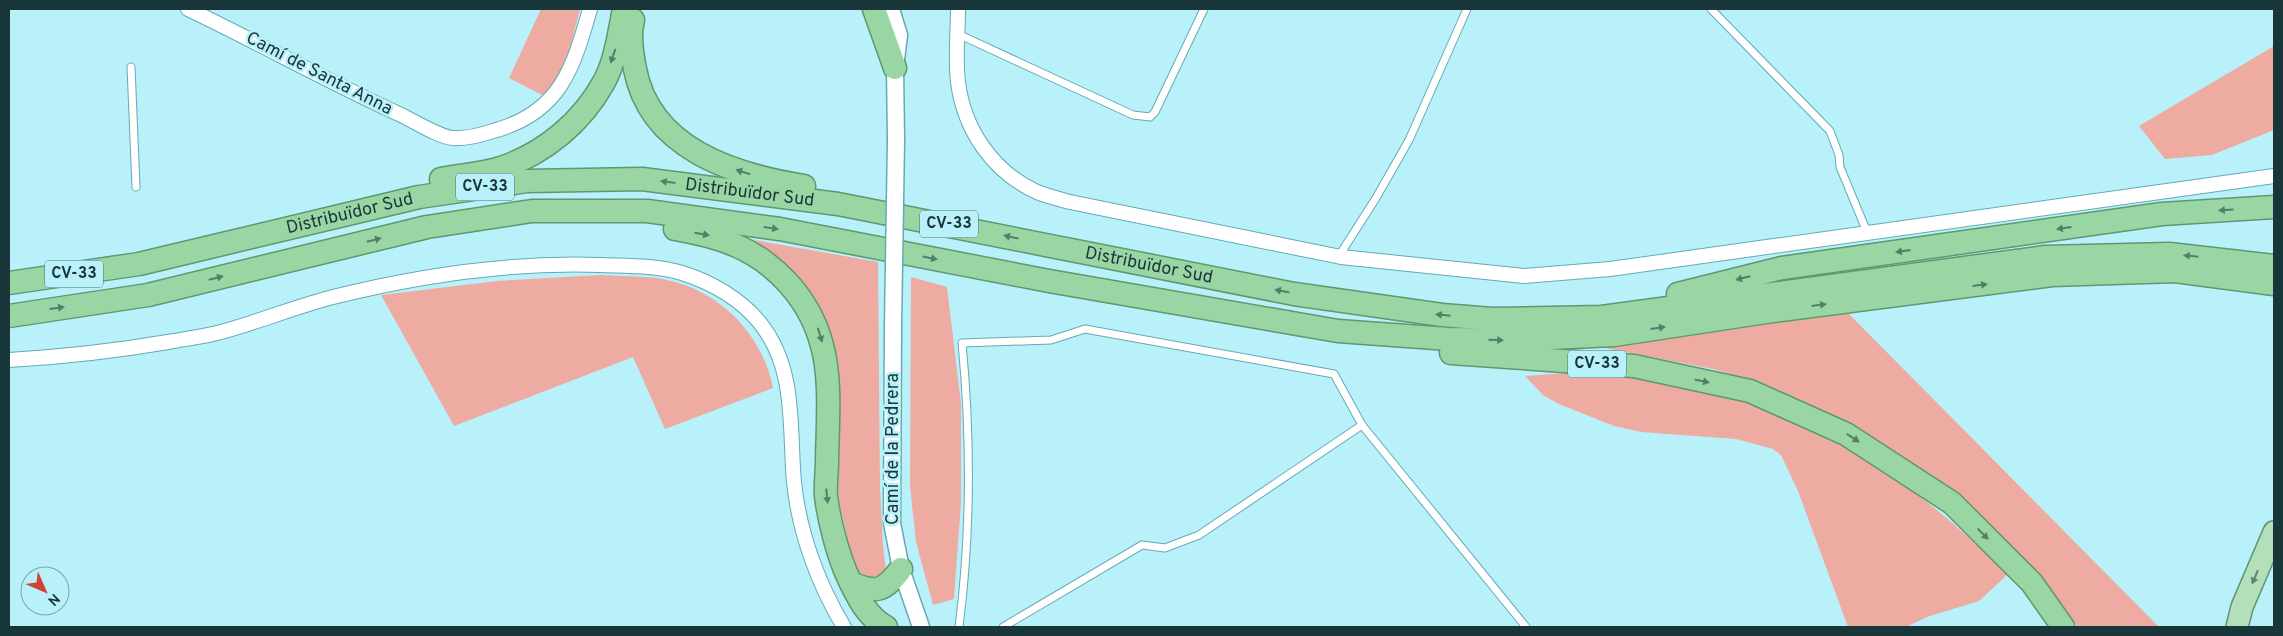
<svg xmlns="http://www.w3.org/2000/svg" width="2283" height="636" font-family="Overpass,sans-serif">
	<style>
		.green { fill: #eeaba2 }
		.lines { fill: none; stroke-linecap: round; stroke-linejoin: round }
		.service-casing { stroke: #64aab5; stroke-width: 9 }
		.minor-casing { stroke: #64aab5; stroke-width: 16 }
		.tertiary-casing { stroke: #64aab5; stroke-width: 19 }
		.primary-casing { stroke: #5d9870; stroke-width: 24 }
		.trunk-casing { stroke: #5d9870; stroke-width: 25 }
		.service { stroke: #fff; stroke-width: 7 }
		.minor { stroke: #fff; stroke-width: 14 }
		.tertiary { stroke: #fff; stroke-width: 16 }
		.primary { stroke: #b3e0bb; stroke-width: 21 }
		.trunk { stroke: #9ad6a4; stroke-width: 22 }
		.tertiary-bridge-casing { stroke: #64aab5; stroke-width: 19; stroke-linecap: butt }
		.tertiary-bridge { stroke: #fff; stroke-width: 16 }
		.oneway { fill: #537f6a }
		.oneway2 { fill: #5e8375 }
		.labels { text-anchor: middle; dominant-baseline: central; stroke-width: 5; stroke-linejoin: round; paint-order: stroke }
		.shield { fill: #b9f1fa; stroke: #496f74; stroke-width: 1 }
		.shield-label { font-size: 16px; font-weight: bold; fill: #19373b }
		.street-label { font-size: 18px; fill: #19373b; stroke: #b9f1fa }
	</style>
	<rect width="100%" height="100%" fill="#b9f1fa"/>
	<path class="green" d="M541,9h39l-14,56 -20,32 -37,-19z
		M2274,46v84l-62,25 -47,4 -26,-33z
		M748,239l130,23 2,226 3,57 3,25 -2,4 -12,4 -12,-5 -7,-11 -14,-60 -14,-182 -16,-29 -21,-25z
		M602,275c22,2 47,0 69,6 51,12 92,55 102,107l-108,41 -32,-72 -179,69 -73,-131 116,-14z
		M911,277l36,10 14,117v98l-7,97 -21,6 -17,-63 -6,-56z
		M1848,313l311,314h-82l-30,-42 -217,-170 -90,-38 -27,-8 -129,-25z
		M1596,371c80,10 164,28 236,66 14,7 28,18 41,27 51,33 92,67 134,111l-28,26 -52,16 -21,10h-58l-50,-136 -17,-36 -8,-6 -37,-10 -95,-7 -27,-6 -55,-22 -16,-9 -18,-19z"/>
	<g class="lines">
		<g class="service-casing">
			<path id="service" d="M1711,9l119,122 9,24 1,12 27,65
				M958,34l175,81 17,2 5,-5 49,-103
				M131,67l5,120
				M1339,256l37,-58 33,-58 58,-131
				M959,627c12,-94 12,-190 3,-284l89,-3 34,-11 249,45 28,51 164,202
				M1003,627l139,-82 23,3 34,-13 163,-110"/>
		</g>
		<g class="minor-casing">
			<path id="minor" d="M188,9c71,34 141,73 213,106 13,6 38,22 52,23 13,1 28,-3 40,-7 67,-18 80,-62 97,-122
				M958,9c0,24 -3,49 0,73 6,48 35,90 79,110 10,4 22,7 33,10l271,55 183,19 86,-7 664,-93
				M9,360c53,-3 106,-9 159,-18 16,-3 33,-5 49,-9 39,-10 77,-26 116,-36 88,-22 176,-35 267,-32 27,1 56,0 82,8 29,9 59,26 78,50 37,46 29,105 34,159 5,50 24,102 50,145"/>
		</g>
		<g class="tertiary-casing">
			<path id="tertiary" d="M891,9l8,26 -4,33 1,72
				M893,326l-1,197 9,46 20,58"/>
		</g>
		<g class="primary-casing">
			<path id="primary" d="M2237,627l5,-20 32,-75"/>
		</g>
		<g class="trunk-casing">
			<g id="trunk">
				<path d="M874,9l21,59"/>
				<path d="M633,20c-4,16 -1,33 2,49 15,80 99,106 169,117"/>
				<path d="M441,179c20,-4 41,-5 60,-11 44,-15 81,-46 103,-86 12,-22 15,-49 20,-73"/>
				<path d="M675,229c46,8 81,19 113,54 49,54 40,112 39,179 0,11 -2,23 -1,34 3,25 12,59 22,81 9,19 19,40 38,50"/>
				<path id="s1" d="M9,283l130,-19 280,-67 108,-16 115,-2 196,25 456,90 148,21 50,4 110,-2 443,-60 124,-3 105,12"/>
				<path d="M1678,294l104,-26 380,-54 112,-7"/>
				<path d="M9,316l139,-21 279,-68 105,-16h115l133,18 269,52 289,50 111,8 58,1 107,-5 152,-23 286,-37 123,-4 99,13"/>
				<path d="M1451,353l183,13 116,25 96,43 106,69 80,80 31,44"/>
				<path d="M851,583c26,11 33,8 50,-14"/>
			</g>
		</g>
		<use href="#service" class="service"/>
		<use href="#minor" class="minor"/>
		<use href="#tertiary" class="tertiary"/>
		<use href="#primary" class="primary"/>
		<use href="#trunk" class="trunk"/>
		<g class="tertiary-bridge-casing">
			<path id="tertiary-bridge" d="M893,326l3,-186"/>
		</g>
		<use href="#tertiary-bridge" class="tertiary-bridge"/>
	</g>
	<defs><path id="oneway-solid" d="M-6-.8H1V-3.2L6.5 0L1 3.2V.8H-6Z" transform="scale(1.25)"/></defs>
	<g class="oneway">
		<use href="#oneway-solid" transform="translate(613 56) rotate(109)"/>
		<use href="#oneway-solid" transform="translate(743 172) rotate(-163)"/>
		<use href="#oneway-solid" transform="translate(668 182) rotate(-173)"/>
		<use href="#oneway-solid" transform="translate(2226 210) rotate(176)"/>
		<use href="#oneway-solid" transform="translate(771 228) rotate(8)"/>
		<use href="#oneway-solid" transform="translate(2064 228) rotate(172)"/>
		<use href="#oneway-solid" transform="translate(702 234) rotate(10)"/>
		<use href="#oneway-solid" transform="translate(1011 237) rotate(-168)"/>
		<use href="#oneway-solid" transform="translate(374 240) rotate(-14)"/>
		<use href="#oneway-solid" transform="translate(1903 251) rotate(172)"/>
		<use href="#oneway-solid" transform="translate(2191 256) rotate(-174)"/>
		<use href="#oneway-solid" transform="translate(930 258) rotate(11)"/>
		<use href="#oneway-solid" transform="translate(216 278) rotate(-14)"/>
		<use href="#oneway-solid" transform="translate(1743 278) rotate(166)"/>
		<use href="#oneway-solid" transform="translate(1980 285) rotate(-7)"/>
		<use href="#oneway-solid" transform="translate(1282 291) rotate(-169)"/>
		<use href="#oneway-solid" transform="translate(1819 305) rotate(-7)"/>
		<use href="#oneway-solid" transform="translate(57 308) rotate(-8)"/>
		<use href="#oneway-solid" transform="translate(1443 315) rotate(-174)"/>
		<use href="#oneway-solid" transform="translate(1658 328) rotate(-8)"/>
		<use href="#oneway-solid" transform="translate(820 335) rotate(73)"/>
		<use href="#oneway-solid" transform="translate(1496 340) rotate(1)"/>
		<use href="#oneway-solid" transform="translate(1702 381) rotate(12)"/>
		<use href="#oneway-solid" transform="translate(1853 438) rotate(33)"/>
		<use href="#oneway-solid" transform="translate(827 496) rotate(84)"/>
		<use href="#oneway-solid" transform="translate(1983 534) rotate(45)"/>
	</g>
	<use class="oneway2" href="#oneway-solid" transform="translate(2255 577) rotate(113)"/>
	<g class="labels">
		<g class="shield">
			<rect x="456" y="173.5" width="58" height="27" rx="4"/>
			<rect x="920" y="210.5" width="58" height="27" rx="4"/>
			<rect x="45" y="260.5" width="58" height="27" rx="4"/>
			<rect x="1568" y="350.5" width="58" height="27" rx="4"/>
		</g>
		<g class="shield-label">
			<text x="485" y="187">CV-33</text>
			<text x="949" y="224">CV-33</text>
			<text x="74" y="274">CV-33</text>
			<text x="1597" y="364">CV-33</text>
		</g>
		<g class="street-label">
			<text transform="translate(319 74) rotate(27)">Camí de Santa Anna</text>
			<text stroke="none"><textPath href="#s1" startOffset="752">Distribuïdor Sud</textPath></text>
			<text stroke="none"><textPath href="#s1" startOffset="348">Distribuïdor Sud</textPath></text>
			<text stroke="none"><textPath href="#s1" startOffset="1158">Distribuïdor Sud</textPath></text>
			<text transform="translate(893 449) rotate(-90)">Camí de la Pedrera</text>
		</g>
	</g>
	<rect width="2283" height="636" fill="none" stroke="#19373b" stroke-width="20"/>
	<g transform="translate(45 591) rotate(135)"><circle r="24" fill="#b9f1fa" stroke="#79a7ae"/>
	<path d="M0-4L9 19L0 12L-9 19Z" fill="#cf4237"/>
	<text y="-8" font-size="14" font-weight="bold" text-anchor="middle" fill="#19373b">N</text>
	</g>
</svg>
